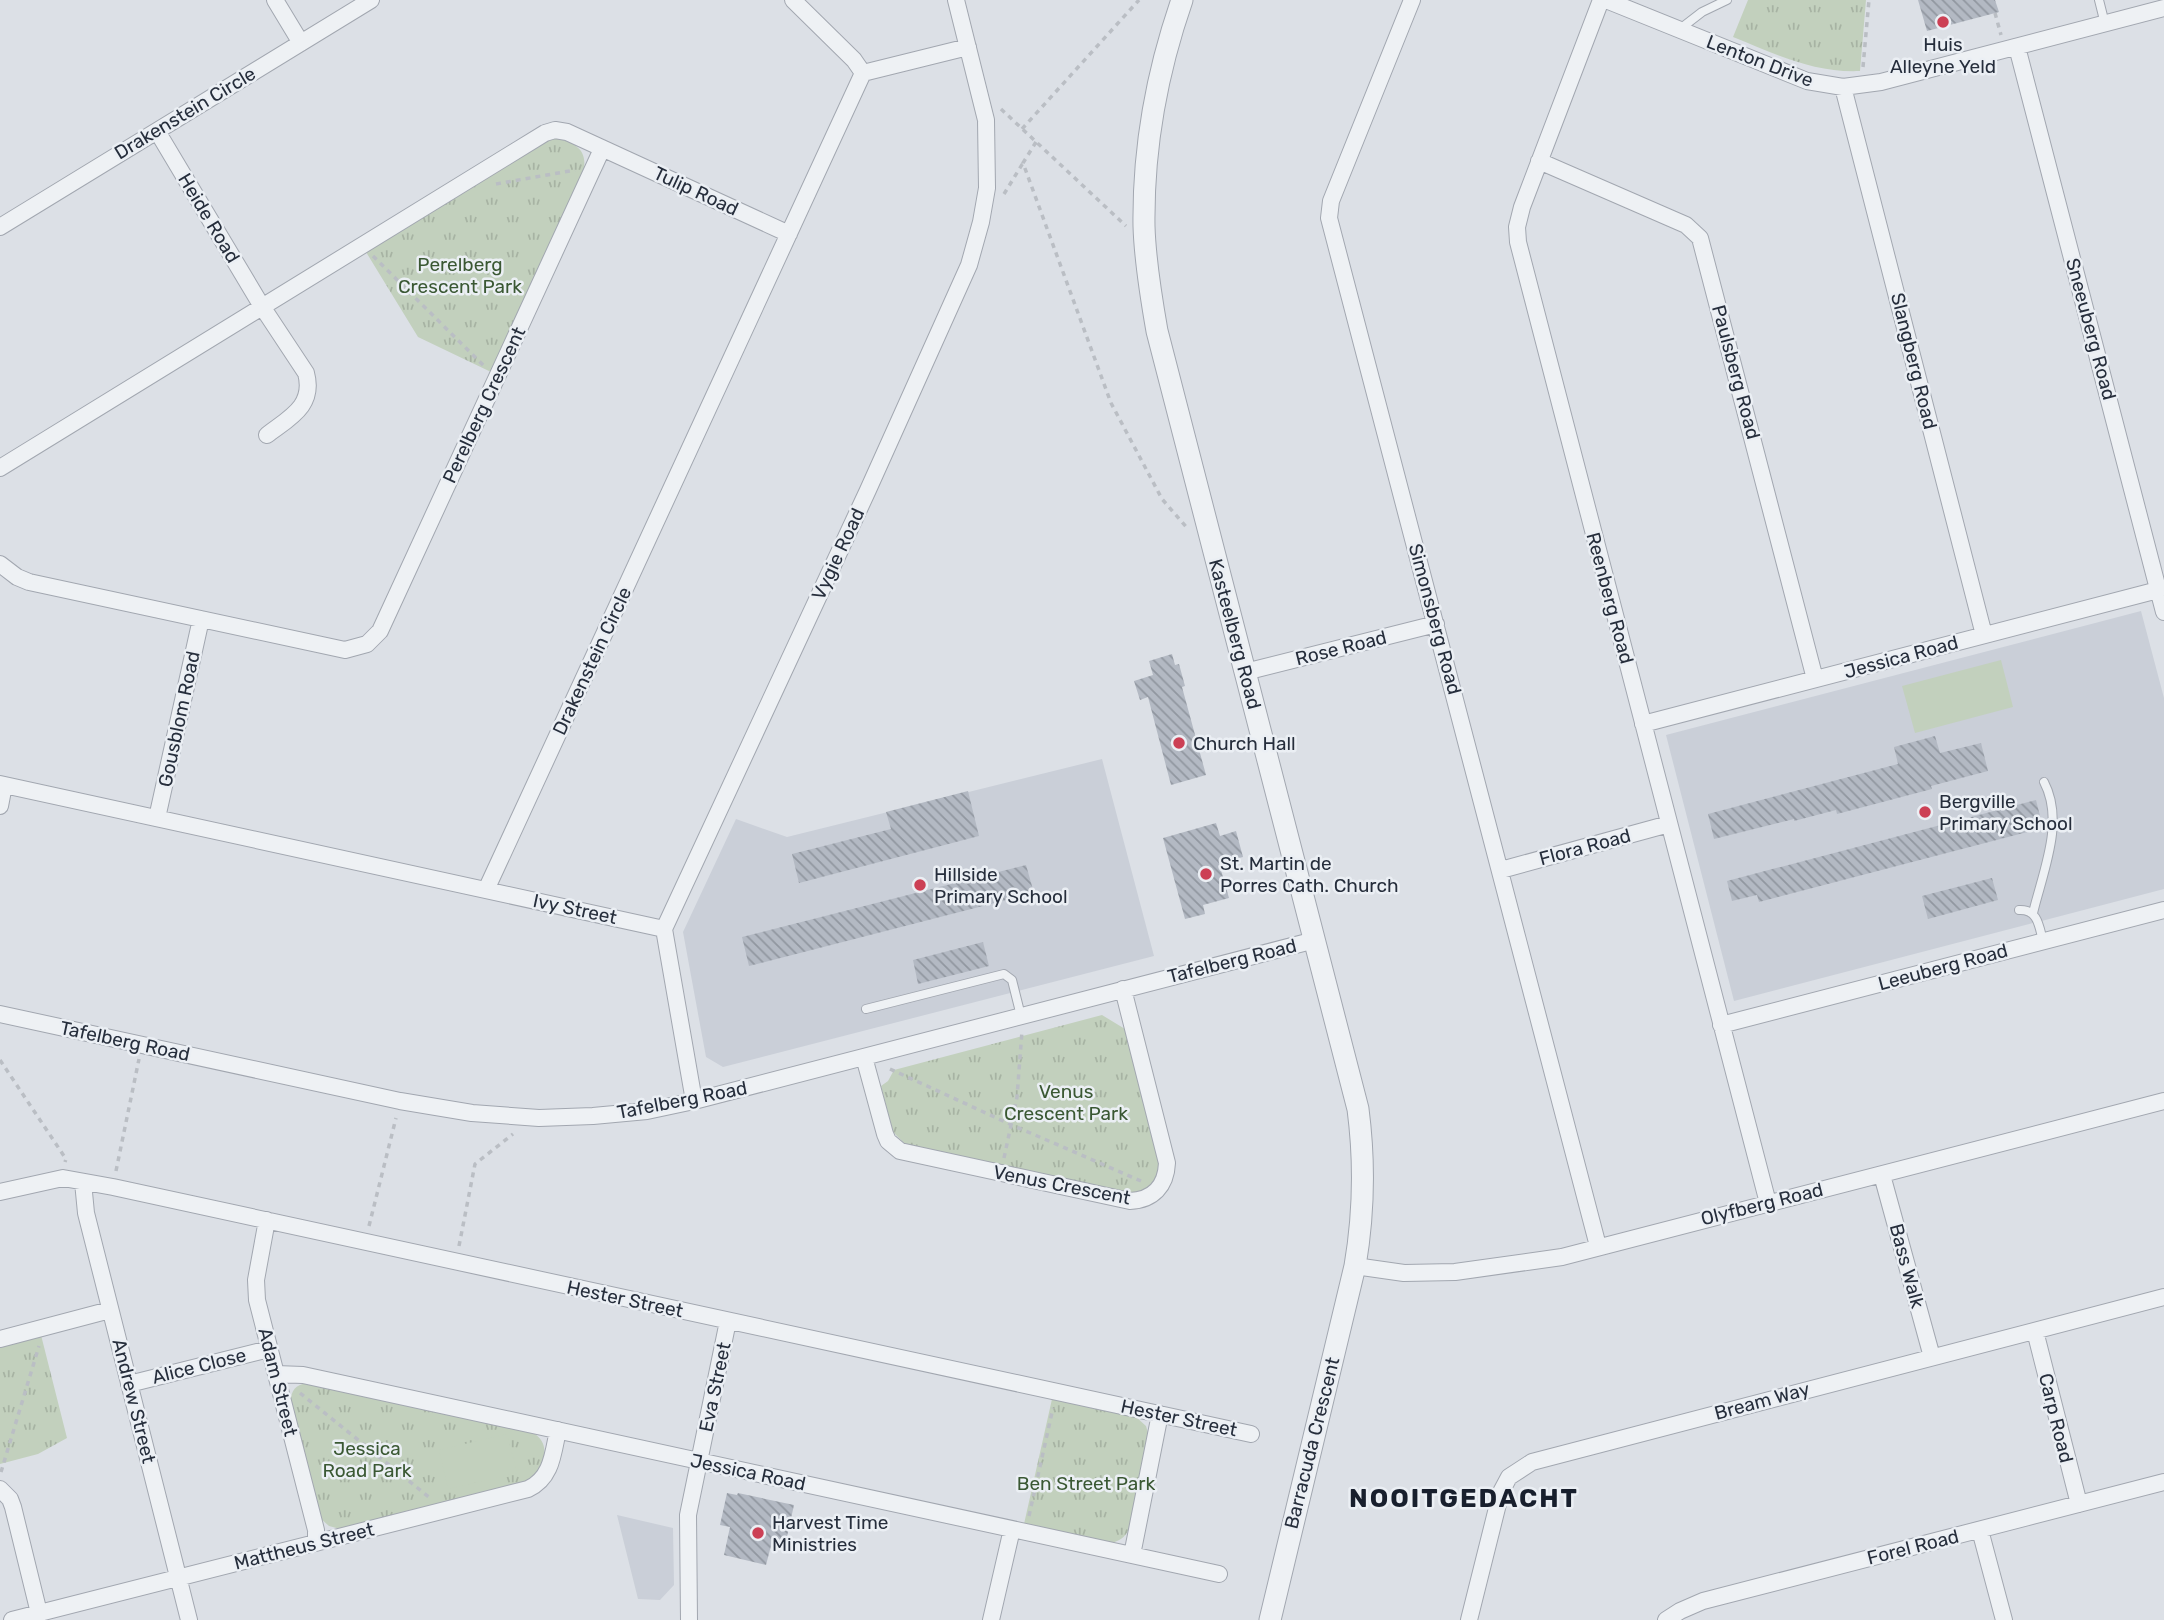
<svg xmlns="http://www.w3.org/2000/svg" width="2164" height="1620" font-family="Rubik,sans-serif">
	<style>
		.built { fill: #cacfd8 }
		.grass { fill: url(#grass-tufts) }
		.pitch { fill: #c2d0bd }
		.building { fill: url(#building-back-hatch) }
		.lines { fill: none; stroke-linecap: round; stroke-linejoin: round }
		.service-casing { stroke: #a2a7b0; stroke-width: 10 }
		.minor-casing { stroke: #a2a7b0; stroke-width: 18 }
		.tertiary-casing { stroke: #a2a7b0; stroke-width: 23 }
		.path { stroke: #babec4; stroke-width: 3.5; stroke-dasharray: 5 5; stroke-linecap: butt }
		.service { stroke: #eef1f4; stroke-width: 8 }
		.minor { stroke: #eef1f4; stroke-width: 16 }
		.tertiary { stroke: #eef1f4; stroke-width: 21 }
		.poi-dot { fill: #cc4055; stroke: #ebeff4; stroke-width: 2.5 }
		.labels { text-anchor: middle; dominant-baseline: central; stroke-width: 5; stroke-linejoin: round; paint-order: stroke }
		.poi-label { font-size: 19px; fill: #262e3c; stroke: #ebeff4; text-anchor: start }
		.street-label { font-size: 19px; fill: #262e3c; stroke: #ebeff4 }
		.park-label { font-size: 19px; fill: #3a5833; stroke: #ebeff4 }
		.district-label { font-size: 26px; font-weight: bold; letter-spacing: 2px; fill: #181f2d; stroke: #ebeff4 }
	</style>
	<defs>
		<pattern id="grass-tufts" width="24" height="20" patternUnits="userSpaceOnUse" patternTransform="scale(1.75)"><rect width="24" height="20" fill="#c2d0bd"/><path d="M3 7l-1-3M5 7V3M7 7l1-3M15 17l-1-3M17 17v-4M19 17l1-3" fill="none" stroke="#a7b3a3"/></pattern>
		<pattern id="building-back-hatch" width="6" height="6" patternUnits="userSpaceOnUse" patternTransform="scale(1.75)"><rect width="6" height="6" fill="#b3b9c3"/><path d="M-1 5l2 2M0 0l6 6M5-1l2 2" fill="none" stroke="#9197a0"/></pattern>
	</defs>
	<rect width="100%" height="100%" fill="#dce0e6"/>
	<path class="built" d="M2141,611l23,87v191l-430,112 -68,-266z
		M1102,759l52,197 -431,111 -17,-10 -23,-125 53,-113 51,18z
		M617,1515l56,13 1,57 -14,15 -22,-1z"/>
	<path class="grass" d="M1748,0h118l-6,71c-46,2 -85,-17 -127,-34z
		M556,137c19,6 33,13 27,35l-92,200 -73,-35 -52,-85 183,-114z
		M1102,1015l23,14 35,135c-3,18 -12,29 -31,29l-224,-49 -12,-12 -12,-46 7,-5 6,-11z
		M41,1335l26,103 -29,16 -38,10v-118z
		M306,1383l226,49c21,12 12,34 -1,49l-191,48 -11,-3 -9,-8 -29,-115c-1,-11 4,-18 15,-20z
		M1052,1399l83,17 11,10 3,10 -19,90c-3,10 -9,14 -18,17l-88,-19z"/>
	<path class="pitch" d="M2001,660l12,47 -98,26 -13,-47z
		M507,1434l10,39 -69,16 -9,-39z"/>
	<path class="building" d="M1918,0h77l4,12 -72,19z
		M1172,654l3,11 4,-1 6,22 -3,1 24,88 -35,10 -23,-88 -8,3 -6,-19 19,-6 -4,-14z
		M1935,736l5,17 41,-10 7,28 -57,15 1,3 -95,25 -1,-4 -42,11v-2l-80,20 -6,-25 190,-50 -4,-17z
		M968,791l11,45 -180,47 -7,-29 99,-25 -5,-17z
		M2036,800l7,28 -284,74 -2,-7 -25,6 -5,-20z
		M1216,823l4,13 16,-5 7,26 -24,6 10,35 -26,7 2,9 -20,5 -22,-81z
		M1026,865l8,28 -285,73 -7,-29z
		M1992,878l6,22 -70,19 -6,-23z
		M983,942l6,24 -71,18 -5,-24z
		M727,1493l10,2 1,-2 56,12 -8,36 -13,-3 -7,27 -42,-10 6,-28 -10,-2z"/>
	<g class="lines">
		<g class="service-casing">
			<path id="service" d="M2099,0l6,24
				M1680,29l22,-17 25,-12
				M2019,910c19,-1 20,16 24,31
				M2033,913c10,-42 32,-91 11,-131
				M866,1009l138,-35 8,6 9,36"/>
		</g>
		<g class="minor-casing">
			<path id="minor" d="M275,0l26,43
				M793,0l61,60 9,13
				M1412,0l-81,201 -2,17 269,1028
				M1601,0l-79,207 -5,20 1,15 250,961
				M1606,0l201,81 36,6 38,-5 283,-74
				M2017,47l147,565
				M863,73l105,-26
				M1843,87l141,548
				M157,131l104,174 45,68c9,33 -17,45 -39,62
				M1539,161l147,64 14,13 115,441
				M0,227l371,-227
				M0,468l545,-335 10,-3 12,2 222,102
				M0,564l17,13 12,5 316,68 22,-6 13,-13 222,-482
				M1245,672l191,-48
				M1643,724l515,-134
				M0,784l664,145
				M0,806l4,-21
				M157,818l44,-199
				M1501,870l168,-46
				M486,890l377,-817
				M0,1014l400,87 72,12 67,5 54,-2 54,-5 47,-10 621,-161
				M1721,1025l443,-115
				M864,1057l21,77 3,7 12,10 230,50c23,-1 36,-15 37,-38l-44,-174
				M694,1101l-30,-172 204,-439 101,-225 12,-43 6,-34 -1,-68 -30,-120
				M1882,1175l50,182
				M83,1182l3,31 103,407
				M0,1192l63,-14 50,9 1138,247
				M267,1220l-11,60 1,20 59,230v13
				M1355,1266l49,7 51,-1 107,-15 602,-156
				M2035,1331l44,173
				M0,1339l110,-29
				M276,1374l27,1 916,199
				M129,1384l140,-35
				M0,1489l10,10 3,8 26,106
				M1980,1530l24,90
				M1132,1555l28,-141
				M12,1620l516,-131c24,-11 25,-36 30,-59
				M689,1620l-1,-105 40,-194
				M991,1620l21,-91
				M1469,1620l32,-128 8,-15 23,-15 632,-165
				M1666,1620l14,-9 23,-10 461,-119"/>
		</g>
		<g class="tertiary-casing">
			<path id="tertiary" d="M1182,0c-25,72 -39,149 -38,226 1,35 7,71 13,105l201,778c7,54 6,104 -3,157l-85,354"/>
		</g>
		<path class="path" d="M1995,13l6,22
			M1863,67l6,-67
			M1001,109l125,117
			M1022,129l117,-129
			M1036,142l-13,21 88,240 51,96 26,30
			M496,184l79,-14
			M1004,194l19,-31
			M373,256l111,110
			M0,1060l66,99 -1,3
			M890,1069l122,56 129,56
			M1004,1158l13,-61 5,-66
			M116,1171l23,-112
			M369,1226l27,-108
			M459,1246l16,-82 38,-30
			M300,1393l130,105
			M1,1472l38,-126
			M1029,1516l24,-108"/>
		<use href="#service" class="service"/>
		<use href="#minor" class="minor"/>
		<use href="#tertiary" class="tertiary"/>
	</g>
	<g class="poi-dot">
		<circle cx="1943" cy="22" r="7"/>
		<circle cx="1179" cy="743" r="7"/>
		<circle cx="1925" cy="812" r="7"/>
		<circle cx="1206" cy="874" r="7"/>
		<circle cx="920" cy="885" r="7"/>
		<circle cx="758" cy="1533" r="7"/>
	</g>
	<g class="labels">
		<g class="poi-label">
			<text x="1943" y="44" text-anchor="middle">Huis<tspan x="1943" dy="22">Alleyne Yeld</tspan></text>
			<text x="1193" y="743">Church Hall</text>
			<text x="1939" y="801">Bergville<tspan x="1939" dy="22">Primary School</tspan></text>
			<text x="1220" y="863">St. Martin de<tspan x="1220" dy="22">Porres Cath. Church</tspan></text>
			<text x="934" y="874">Hillside<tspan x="934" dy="22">Primary School</tspan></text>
			<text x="772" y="1522">Harvest Time<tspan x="772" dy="22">Ministries</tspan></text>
		</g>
		<g class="street-label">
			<text transform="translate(1760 61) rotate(21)">Lenton Drive</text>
			<text transform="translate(185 113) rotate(-31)">Drakenstein Circle</text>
			<text transform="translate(696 191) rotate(25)">Tulip Road</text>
			<text transform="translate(209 218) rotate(59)">Heide Road</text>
			<text transform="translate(2091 329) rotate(75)">Sneeuberg Road</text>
			<text transform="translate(1914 361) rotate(76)">Slangberg Road</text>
			<text transform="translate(1736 372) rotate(75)">Paulsberg Road</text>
			<text transform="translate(484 405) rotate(-65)">Perelberg Crescent</text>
			<text transform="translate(838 554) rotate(-65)">Vygie Road</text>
			<text transform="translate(1610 598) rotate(75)">Reenberg Road</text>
			<text transform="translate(1435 619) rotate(75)">Simonsberg Road</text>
			<text transform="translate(1235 634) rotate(75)">Kasteelberg Road</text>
			<text transform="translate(1341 648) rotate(-14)">Rose Road</text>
			<text transform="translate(1901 657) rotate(-15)">Jessica Road</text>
			<text transform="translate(592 661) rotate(-65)">Drakenstein Circle</text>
			<text transform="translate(179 719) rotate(-78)">Gousblom Road</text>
			<text transform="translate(1585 847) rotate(-15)">Flora Road</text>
			<text transform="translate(575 909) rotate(12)">Ivy Street</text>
			<text transform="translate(1232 961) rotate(-14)">Tafelberg Road</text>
			<text transform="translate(1943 967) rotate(-15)">Leeuberg Road</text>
			<text transform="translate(125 1041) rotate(12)">Tafelberg Road</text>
			<text transform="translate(682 1100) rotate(-11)">Tafelberg Road</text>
			<text transform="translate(1062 1185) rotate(11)">Venus Crescent</text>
			<text transform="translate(1762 1204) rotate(-14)">Olyfberg Road</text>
			<text transform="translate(1907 1266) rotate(75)">Bass Walk</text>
			<text transform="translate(625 1299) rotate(12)">Hester Street</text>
			<text transform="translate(199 1366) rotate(-14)">Alice Close</text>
			<text transform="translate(278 1382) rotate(76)">Adam Street</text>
			<text transform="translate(715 1387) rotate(-78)">Eva Street</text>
			<text transform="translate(134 1401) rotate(76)">Andrew Street</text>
			<text transform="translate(1762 1401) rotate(-15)">Bream Way</text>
			<text transform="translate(1179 1418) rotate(12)">Hester Street</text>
			<text transform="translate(2056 1418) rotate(76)">Carp Road</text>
			<text transform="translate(1312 1443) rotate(-76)">Barracuda Crescent</text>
			<text transform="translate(748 1472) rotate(12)">Jessica Road</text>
			<text transform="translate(304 1546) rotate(-14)">Mattheus Street</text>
			<text transform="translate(1913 1547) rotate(-14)">Forel Road</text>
		</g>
		<g class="park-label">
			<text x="460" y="264">Perelberg<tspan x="460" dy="22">Crescent Park</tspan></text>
			<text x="1066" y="1091">Venus<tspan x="1066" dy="22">Crescent Park</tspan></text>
			<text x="367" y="1448">Jessica<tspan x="367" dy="22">Road Park</tspan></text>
			<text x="1086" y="1483">Ben Street Park</text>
		</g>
		<g class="district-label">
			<text x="1464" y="1498">NOOITGEDACHT</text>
		</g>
	</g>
</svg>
